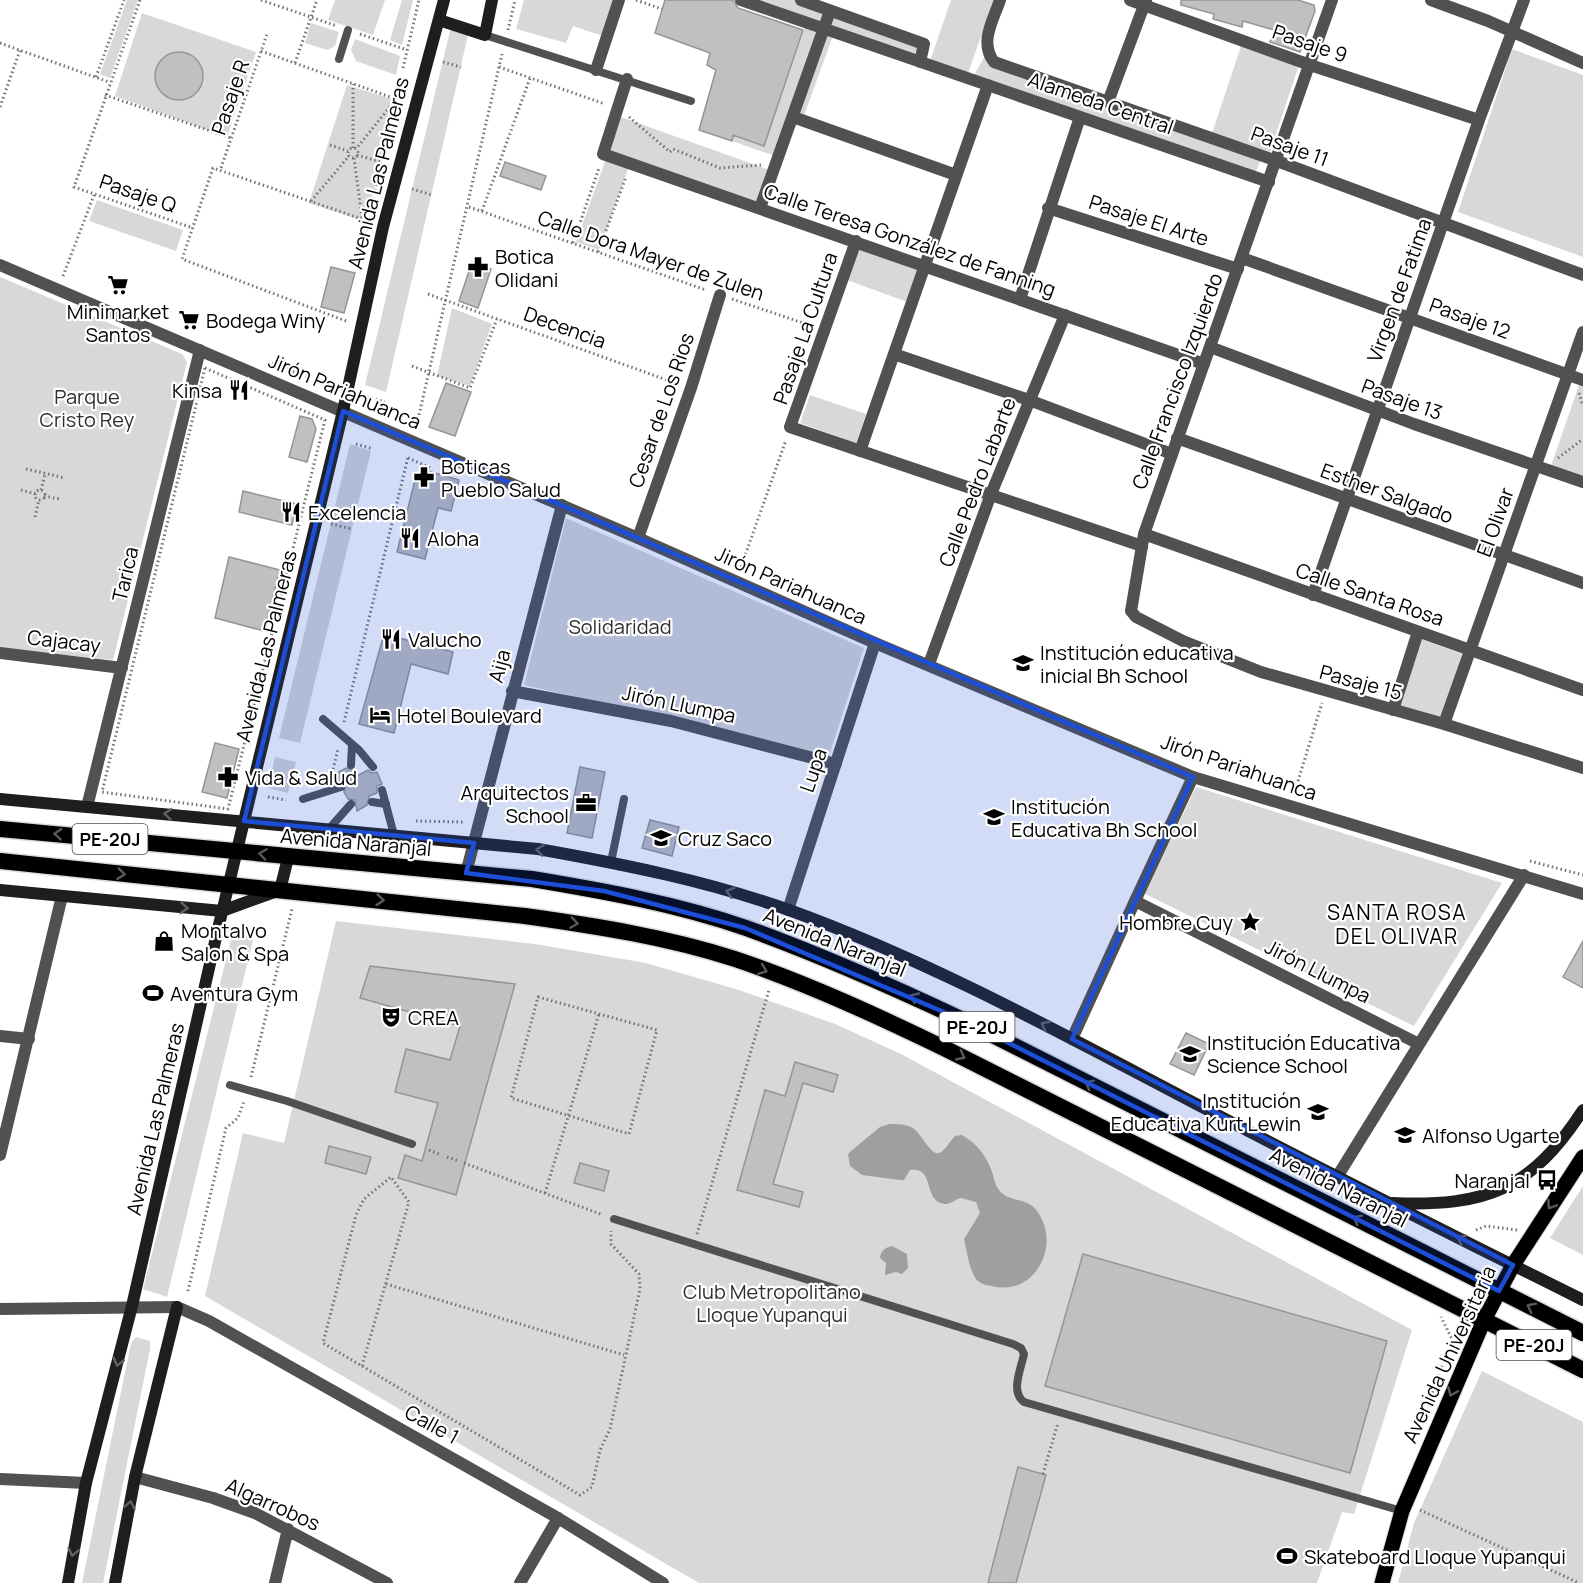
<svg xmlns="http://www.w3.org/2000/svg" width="1583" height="1583" font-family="Manrope,sans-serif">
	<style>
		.green { fill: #d8d8d8 }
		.water { fill: #9f9f9f }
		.building { fill: #c0c0c0; stroke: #959595; stroke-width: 1.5 }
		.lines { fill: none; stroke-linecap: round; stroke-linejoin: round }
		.primary-casing { stroke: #dbdbdb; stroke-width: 17 }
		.trunk-casing { stroke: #dbdbdb; stroke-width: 19 }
		.path { stroke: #737373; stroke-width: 3; stroke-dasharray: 1.5 3; stroke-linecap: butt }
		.service { stroke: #515151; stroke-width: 8 }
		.pedestrian { stroke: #515151; stroke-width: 12 }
		.minor { stroke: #515151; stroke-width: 12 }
		.tertiary { stroke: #515151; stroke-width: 12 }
		.secondary { stroke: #1e1e1e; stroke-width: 12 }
		.primary { stroke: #000; stroke-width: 15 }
		.trunk { stroke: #000; stroke-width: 16 }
		.oneway { stroke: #626262 }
		.oneway2 { stroke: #595959 }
		.marked { fill: #1d4ed8; fill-opacity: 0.2; stroke: #1d4ed8; stroke-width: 4.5; stroke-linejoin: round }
		.labels { text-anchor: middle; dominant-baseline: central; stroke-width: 4.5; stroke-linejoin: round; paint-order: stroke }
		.shield { fill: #fff; stroke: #4c4c4c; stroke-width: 1.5 }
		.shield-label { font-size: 18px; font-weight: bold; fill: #000 }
		.street-label { font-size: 20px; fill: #000; stroke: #fff }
		.poi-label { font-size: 20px; fill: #000; stroke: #fff; text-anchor: start }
		.park-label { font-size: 20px; fill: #2f2f2f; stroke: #fff }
		.neighbourhood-label { font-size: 21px; letter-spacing: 1.5px; fill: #000; stroke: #fff }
	</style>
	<rect width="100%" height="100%" fill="#fff"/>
	<path class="green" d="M127,0h11l-28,78 -10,-4z
		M335,0h50l-12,35 -45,-15z
		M402,0h11l-11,45 -12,-5z
		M524,0h95l-13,37 -33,-11 -7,17 -50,-14z
		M741,0h59l124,44 -4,18 -86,-29 -32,88 -9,-4 -15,40 -46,-16 1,-6 31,11 42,-123z
		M951,0h43l-26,73 -38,-12z
		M142,13l114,39 -29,85 -112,-41z
		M311,23l28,9 -4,14 -8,4 -22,-7z
		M456,28l12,7 -82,357 -21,-7 85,-354z
		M355,39l45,17 -4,19 -40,-14 -5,-11z
		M1241,46l58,19 -29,87 -58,-19z
		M1512,49l71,26v182l-125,-45z
		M987,52l7,10 268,94 -8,21 -282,-98z
		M347,85l48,15 -29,122 -57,-19z
		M621,117l157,56 -12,33 -134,-48 -33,92 -23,-8z
		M97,200l86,30 -7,21 -87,-30z
		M858,248l62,23 -10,32 -63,-23z
		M0,277l182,77 5,8 -74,298 -113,-12z
		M452,308l40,16 -22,62 -33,-10z
		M1580,382l3,2v94l-32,-12z
		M810,395l56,19 -10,29 -56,-20z
		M350,444l21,7 -71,292 -21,-5z
		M566,518l298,130 -35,108 -305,-71z
		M1410,635l52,19 -21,66 -52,-14z
		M275,757l21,5 -8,31 -20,-5z
		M1196,787l306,96 -88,143 -269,-132z
		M336,921l199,23 111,19 93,27 96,34 66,30 511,276 -58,184 -12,-2 -25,71h-618l-494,-287 38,-163 41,10z
		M233,932l20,4v4l-86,357 -24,-8z
		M1583,1186v69l-33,-17z
		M136,1337l14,4v8l-47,234h-21l49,-240z
		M1482,1371l101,51v161h-185l16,-60z"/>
	<path class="water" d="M890,1124c8,0 16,0 23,4 8,5 18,28 26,25 5,-1 12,-13 16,-17l7,-1c14,8 23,19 29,34 3,7 3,15 8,21 10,13 28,7 38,21 25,34 -2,86 -45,75 -6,-1 -12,-2 -16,-7 -7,-10 -9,-28 -12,-40l16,-26 -4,-11 -15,-4c-5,1 -12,7 -17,6 -22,-4 -8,-37 -34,-34l-6,10h-4l-38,-5 -12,-9 -2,-12 3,-3 29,-24z
		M892,1246l15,8 1,14 -6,6 -6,-2 -11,3 1,-12 -6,-5c1,-8 5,-10 12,-12z"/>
	<path class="building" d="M665,0h68l5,8 65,22 -39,116 -31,-11 -1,6 -33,-11 17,-60 -9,-5 3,-12 -55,-20z
		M1181,0h117l16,5 1,6 -15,41 -30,-10 4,-12 -31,-9 -1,6 -29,-8 1,-5 -33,-9z
		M155 76a24 24 0 1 1 48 0a24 24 0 1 1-48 0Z
		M505,162l41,14 -5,14 -41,-14z
		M472,262l19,7 -13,39 -19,-7z
		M331,267l24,6 -11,40 -23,-6z
		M446,383l25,9 -16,44 -26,-9z
		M300,416l12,3 4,10 -9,33 -18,-5z
		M425,470l34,10 -8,31 -13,-3 -13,51 -28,-7 19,-76z
		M243,491l54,13 -5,21 -53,-13z
		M229,557l51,13 -16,61 -49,-13z
		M384,634l69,18 -5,22 -37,-10 -17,69 -35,-9z
		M215,743l24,6 -12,49 -25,-6z
		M580,767l25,5 -13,66 -25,-5z
		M346,768l8,2 3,6 11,-6 3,3 6,-1 5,12 -5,2v7l-8,3 -2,9 -10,6 -2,-11 -7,-1 -4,-7 2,-7 -8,-3 -3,-8z
		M650,820l29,7 -7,29 -30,-8z
		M1583,941v47l-20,-11z
		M370,966l145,18 -59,211 -58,-17 7,-23 17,6 16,-58 -43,-11 11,-43 44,11 10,-34 -100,-28z
		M1186,1033l23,11 -15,31 -24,-11z
		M795,1062l43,13 -5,17 -30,-9 -30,101 30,8 -4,15 -62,-17 28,-100 20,6z
		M329,1146l42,11 -5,17 -41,-11z
		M580,1163l29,8 -5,20 -30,-8z
		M1083,1254l304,87 -37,132 -305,-87z
		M1018,1467l28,8 -30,108h-28z"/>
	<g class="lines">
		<g class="primary-casing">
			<path id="primary" d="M1382,1583l20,-72 82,-191 29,-55 70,-108"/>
		</g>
		<g class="trunk-casing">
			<path id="trunk" d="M0,829l532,50c72,12 145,25 214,49 75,27 147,59 219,93l618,312
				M0,861l525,55c71,10 142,21 210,43 74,25 145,58 215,92l633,319"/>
		</g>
		<path class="path" d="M140,0l-66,187 119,41
			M261,0l76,26
			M636,0l26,9
			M508,30l7,-30
			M360,34l47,16
			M0,43l109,39
			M261,51l135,48 -40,50
			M443,62l18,5
			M295,63l22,-63
			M499,67l106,37
			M403,68l16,-68
			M96,77l28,-77
			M105,95l126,43
			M0,107l20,-57
			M629,117l41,35 3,-3 47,19 41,-3
			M330,145l18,6
			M353,148v-64
			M348 153a5 5 0 1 1 10 0a5 5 0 1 1-10 0Z
			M357,155l24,7
			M354,158l8,60
			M221,168l46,-134
			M412,189l20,6
			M373,199l26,-115
			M311,201l38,-45
			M469,207l237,83
			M482,211l48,-133
			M573,243l26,-75
			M598,252l28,-75
			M63,276l31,-81
			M428,294l250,90
			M732,299l80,27
			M346,321l-164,-62 31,-91 155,53
			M272,363l63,26
			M412,366l58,22 27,-69
			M205,368l120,52 -97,389 -126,-17z
			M1579,393l4,13
			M367,397l18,5
			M416,428l86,-374
			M356,444l17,5
			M408,458l23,10
			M1558,458l25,-19
			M26,469l39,9
			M21,490l15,4
			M41,490l4,-15
			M35 495a5 5 0 1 1 10 0a5 5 0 1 1-10 0Z
			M44,496l16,3
			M35,517l4,-18
			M331,524l21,5
			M741,567l45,-127
			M344,722l64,-265
			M331,778l7,-29
			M1294,794l28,-91
			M268,797l18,3
			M416,821l47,1
			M1530,861l53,14
			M231,935l22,3
			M538,997l119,33 -28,104 -118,-36z
			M251,1077l41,-168
			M429,1150l12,5
			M447,1157l12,4
			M464,1163l139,52
			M545,1193l54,-179
			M1476,1230l10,-4 31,4
			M697,1234l72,-244
			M386,1284l238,71
			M188,1291l38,-163 12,-10 6,-17
			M362,1366l47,-164 -18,-25 -27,22 -8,16 -33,128 257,152 12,-8 8,-37 10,-21 30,-140 -1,-15 -28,-30v-13
			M1421,1422l31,-83 -11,-22
			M1043,1474l15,-51
			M1420,1510l159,73"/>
		<path class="service" d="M485,35l206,66
			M339,59l9,-29
			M323,719l36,31 14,17
			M351,765l1,-20
			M382,790l12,45
			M303,799l38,-12
			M372,802l14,2
			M328,830l23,-26
			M611,862l13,-63
			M230,1085l57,16 125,43
			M614,1219l399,125 8,4 3,6c-3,15 -14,38 0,48l378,109"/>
		<path class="pedestrian" d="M741,0l528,182
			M801,0l123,44 -4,18
			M596,70l23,-70
			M627,79l-24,75 601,210
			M793,117l163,58
			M760,208l70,-197
			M1048,208l190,61
			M856,241l-66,186 352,119
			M1020,299l60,-182
			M894,354l135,46 143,54
			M860,451l128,-366
			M1135,901l58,-124"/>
		<path class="minor" d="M1000,0c-7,21 -21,42 -6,62l283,99 306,114
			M1130,0l180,65 169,55
			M1332,0l-188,534 -13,77 5,6 47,24 78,31 183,52 139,44
			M1431,0l57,21 95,42
			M1108,102l38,-102
			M1242,258l341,122
			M1210,347l204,77 169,58
			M1177,438l406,145
			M1144,534l439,156
			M638,538l53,-150 29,-93
			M1313,595l166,-475 45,-120
			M0,653l122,15
			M929,664l62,-170 74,-179
			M512,691l159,30 165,43
			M1393,710l25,-78
			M1444,724l139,-392
			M87,807l113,-457
			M466,873l96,-368
			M788,910l87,-267
			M0,1036l29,3
			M1072,1039l63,-138 284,143
			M0,1155l62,-259
			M1337,1177l187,-302
			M0,1309l177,-2
			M135,1477l78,21 42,15 132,70
			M0,1479l86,4
			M275,1583l13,-54
			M520,1583l38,-65"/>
		<path class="tertiary" d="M0,265l638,273 237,105 318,134 390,117
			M177,1307l32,14 349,197 105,65"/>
		<path class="secondary" d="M439,20l46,15 7,-35
			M0,799l538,50c84,15 170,32 251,61 144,52 279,127 415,198 125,65 252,129 379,192
			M0,890l222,21 58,-21 8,-32
			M1392,1203c94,4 139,-13 191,-93
			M68,1583l18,-100 46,-177 85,-373 126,-522 40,-184 61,-227
			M115,1583l20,-106 42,-170"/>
		<use href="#primary" class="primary"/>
		<use href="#trunk" class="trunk"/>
	</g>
	<defs><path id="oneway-chevron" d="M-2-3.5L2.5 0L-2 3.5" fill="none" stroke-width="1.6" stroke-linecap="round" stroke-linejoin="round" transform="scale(1.5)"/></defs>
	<g class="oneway">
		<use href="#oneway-chevron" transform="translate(168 814) rotate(-175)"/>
		<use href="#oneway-chevron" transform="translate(540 850) rotate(-172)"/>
		<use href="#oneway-chevron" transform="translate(730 892) rotate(-164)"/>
		<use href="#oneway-chevron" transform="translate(184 908) rotate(5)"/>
		<use href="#oneway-chevron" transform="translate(1045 1025) rotate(-153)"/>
		<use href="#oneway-chevron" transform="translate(1461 1239) rotate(-153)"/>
		<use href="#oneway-chevron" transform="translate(118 1362) rotate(105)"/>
		<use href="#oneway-chevron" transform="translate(130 1505) rotate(-79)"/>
		<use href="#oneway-chevron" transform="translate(73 1552) rotate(101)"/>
	</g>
	<g class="oneway2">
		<use href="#oneway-chevron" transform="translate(58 834) rotate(-175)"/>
		<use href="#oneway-chevron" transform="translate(263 854) rotate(-172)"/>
		<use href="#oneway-chevron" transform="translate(121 874) rotate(7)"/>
		<use href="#oneway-chevron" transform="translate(380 900) rotate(6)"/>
		<use href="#oneway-chevron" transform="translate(574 923) rotate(8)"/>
		<use href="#oneway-chevron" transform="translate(763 970) rotate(21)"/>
		<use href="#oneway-chevron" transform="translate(914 997) rotate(-155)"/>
		<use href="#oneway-chevron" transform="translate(961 1056) rotate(27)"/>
		<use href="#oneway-chevron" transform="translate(1089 1084) rotate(-153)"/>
		<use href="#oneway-chevron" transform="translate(1551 1205) rotate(123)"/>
		<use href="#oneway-chevron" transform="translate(1357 1219) rotate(-153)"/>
		<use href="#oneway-chevron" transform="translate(1531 1307) rotate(-153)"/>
		<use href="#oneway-chevron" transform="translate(1452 1392) rotate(113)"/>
	</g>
	<path class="marked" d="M343,411l850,366 -121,262 441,226 -14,26 -534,-270 -220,-93 -141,-37 -138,-18 8,-30 -230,-22z"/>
	<defs>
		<g id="pharmacy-bare" transform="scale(1.62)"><path d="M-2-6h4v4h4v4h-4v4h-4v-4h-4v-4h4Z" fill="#000" stroke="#fff" stroke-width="2.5" paint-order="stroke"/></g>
		<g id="supermarket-bare" transform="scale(1.62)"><path d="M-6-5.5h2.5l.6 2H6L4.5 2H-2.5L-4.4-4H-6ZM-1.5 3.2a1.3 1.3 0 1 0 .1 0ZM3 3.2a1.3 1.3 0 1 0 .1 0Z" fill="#000" stroke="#fff" stroke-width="2.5" paint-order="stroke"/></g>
		<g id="restaurant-bare" transform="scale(1.62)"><path d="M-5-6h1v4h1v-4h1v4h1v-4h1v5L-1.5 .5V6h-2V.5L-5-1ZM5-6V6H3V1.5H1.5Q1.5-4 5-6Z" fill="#000" stroke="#fff" stroke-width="2.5" paint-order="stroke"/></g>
		<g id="school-bare" transform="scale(1.62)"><path d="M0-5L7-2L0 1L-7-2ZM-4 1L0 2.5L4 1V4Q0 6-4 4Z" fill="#000" stroke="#fff" stroke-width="2.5" paint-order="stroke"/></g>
		<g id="hotel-bare" transform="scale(1.62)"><path d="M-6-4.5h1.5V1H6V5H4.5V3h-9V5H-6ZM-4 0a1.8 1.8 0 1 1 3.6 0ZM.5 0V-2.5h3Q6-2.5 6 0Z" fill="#000" stroke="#fff" stroke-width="2.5" paint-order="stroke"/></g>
		<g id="office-bare" transform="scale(1.62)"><path d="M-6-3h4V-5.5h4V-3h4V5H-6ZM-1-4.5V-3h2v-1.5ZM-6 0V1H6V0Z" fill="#000" stroke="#fff" stroke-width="2.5" paint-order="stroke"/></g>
		<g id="sight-bare" transform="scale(1.62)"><path d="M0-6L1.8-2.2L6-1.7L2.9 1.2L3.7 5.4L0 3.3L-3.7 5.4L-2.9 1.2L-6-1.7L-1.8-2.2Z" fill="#000" stroke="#fff" stroke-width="2.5" paint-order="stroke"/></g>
		<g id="shop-bare" transform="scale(1.62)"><path d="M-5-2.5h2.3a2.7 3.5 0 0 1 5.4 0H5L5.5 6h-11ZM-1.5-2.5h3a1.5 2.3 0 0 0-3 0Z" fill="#000" stroke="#fff" stroke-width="2.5" paint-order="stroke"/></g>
		<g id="stadium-bare" transform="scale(1.62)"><path d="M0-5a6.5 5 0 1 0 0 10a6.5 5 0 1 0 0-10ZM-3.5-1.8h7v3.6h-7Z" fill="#000" stroke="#fff" stroke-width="2.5" paint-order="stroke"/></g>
		<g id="theatre-bare" transform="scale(1.62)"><path d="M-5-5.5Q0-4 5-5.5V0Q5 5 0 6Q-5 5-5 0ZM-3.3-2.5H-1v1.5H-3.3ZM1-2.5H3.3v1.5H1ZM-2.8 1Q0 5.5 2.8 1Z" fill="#000" stroke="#fff" stroke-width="2.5" paint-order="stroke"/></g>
		<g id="bus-bare" transform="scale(1.62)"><path d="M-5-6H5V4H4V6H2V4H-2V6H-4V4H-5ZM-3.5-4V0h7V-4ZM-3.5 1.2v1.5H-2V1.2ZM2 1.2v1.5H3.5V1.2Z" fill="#000" stroke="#fff" stroke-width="2.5" paint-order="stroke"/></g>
	</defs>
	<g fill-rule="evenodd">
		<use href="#pharmacy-bare" x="478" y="267"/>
		<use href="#supermarket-bare" x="118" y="285"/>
		<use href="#supermarket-bare" x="189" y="320"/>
		<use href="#restaurant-bare" x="239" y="390"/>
		<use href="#pharmacy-bare" x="424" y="477"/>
		<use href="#restaurant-bare" x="291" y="512"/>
		<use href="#restaurant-bare" x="410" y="538"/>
		<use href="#restaurant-bare" x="391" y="639"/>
		<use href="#school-bare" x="1023" y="663"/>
		<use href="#hotel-bare" x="380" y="715"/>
		<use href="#pharmacy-bare" x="228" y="777"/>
		<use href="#office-bare" x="586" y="803"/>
		<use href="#school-bare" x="994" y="817"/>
		<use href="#school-bare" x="661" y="838"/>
		<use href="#sight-bare" x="1250" y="922"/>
		<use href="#shop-bare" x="164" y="941"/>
		<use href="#stadium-bare" x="153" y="993"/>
		<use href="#theatre-bare" x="391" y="1017"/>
		<use href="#school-bare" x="1190" y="1054"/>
		<use href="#school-bare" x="1318" y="1112"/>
		<use href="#school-bare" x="1405" y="1135"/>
		<use href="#bus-bare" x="1547" y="1180"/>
		<use href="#stadium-bare" x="1287" y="1556"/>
	</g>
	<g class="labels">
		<g class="shield">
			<rect x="72.5" y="824" width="75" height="30" rx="4.5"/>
			<rect x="939.5" y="1012" width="75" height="30" rx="4.5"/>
			<rect x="1496.5" y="1330" width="75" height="30" rx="4.5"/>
		</g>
		<g class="shield-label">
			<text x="110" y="839">PE-20J</text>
			<text x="977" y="1027">PE-20J</text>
			<text x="1534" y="1345">PE-20J</text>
		</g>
		<g class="street-label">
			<text transform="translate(1310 43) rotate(19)">Pasaje 9</text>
			<text transform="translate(230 97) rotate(-71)">Pasaje R</text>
			<text transform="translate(1101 103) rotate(19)">Alameda Central</text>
			<text transform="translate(1290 146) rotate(20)">Pasaje 11</text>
			<text transform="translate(378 173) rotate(-76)">Avenida Las Palmeras</text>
			<text transform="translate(138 193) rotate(19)">Pasaje Q</text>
			<text transform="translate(1149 220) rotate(18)">Pasaje El Arte</text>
			<text transform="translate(910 240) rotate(19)">Calle Teresa González de Fanning</text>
			<text transform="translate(651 255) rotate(19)">Calle Dora Mayer de Zulen</text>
			<text transform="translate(1399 290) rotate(-70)">Virgen de Fatima</text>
			<text transform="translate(1470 318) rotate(20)">Pasaje 12</text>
			<text transform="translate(565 327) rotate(20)">Decencia</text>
			<text transform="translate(805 328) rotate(-71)">Pasaje La Cultura</text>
			<text transform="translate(1177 381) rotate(-70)">Calle Francisco Izquierdo</text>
			<text transform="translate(345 391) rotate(23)">Jirón Pariahuanca</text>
			<text transform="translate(1402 399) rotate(20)">Pasaje 13</text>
			<text transform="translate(661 410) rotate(-71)">Cesar de Los Rios</text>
			<text transform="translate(977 482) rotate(-69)">Calle Pedro Labarte</text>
			<text transform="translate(1387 493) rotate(20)">Esther Salgado</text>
			<text transform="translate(1495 522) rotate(-70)">El Olivar</text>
			<text transform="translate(125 574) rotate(-77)">Tarica</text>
			<text transform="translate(791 585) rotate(24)">Jirón Pariahuanca</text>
			<text transform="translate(1370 594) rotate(19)">Calle Santa Rosa</text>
			<text transform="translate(64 641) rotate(7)">Cajacay</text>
			<text transform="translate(266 646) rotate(-76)">Avenida Las Palmeras</text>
			<text transform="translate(499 666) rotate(-75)">Aija</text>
			<text transform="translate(1361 682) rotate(15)">Pasaje 15</text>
			<text transform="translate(679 704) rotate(12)">Jirón Llumpa</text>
			<text transform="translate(1239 767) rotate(19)">Jirón Pariahuanca</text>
			<text transform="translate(813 770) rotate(-71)">Lupa</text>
			<text transform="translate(356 842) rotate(5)">Avenida Naranjal</text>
			<text transform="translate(835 942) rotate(22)">Avenida Naranjal</text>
			<text transform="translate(1318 971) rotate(27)">Jirón Llumpa</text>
			<text transform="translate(155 1119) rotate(-77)">Avenida Las Palmeras</text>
			<text transform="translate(1339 1187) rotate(27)">Avenida Naranjal</text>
			<text transform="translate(1449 1354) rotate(-65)">Avenida Universitaria</text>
			<text transform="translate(432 1424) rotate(29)">Calle 1</text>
			<text transform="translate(273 1504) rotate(24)">Algarrobos</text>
		</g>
		<g class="poi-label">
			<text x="495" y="256">Botica<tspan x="495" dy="23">Olidani</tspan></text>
			<text x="118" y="311" text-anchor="middle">Minimarket<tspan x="118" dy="23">Santos</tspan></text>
			<text x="206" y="320">Bodega Winy</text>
			<text x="222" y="390" text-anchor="end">Kinsa</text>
			<text x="441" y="466">Boticas<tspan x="441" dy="23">Pueblo Salud</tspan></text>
			<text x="308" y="512">Excelencia</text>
			<text x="427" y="538">Aloha</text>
			<text x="408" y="639">Valucho</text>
			<text x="1040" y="652">Institución educativa<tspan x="1040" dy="23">inicial Bh School</tspan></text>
			<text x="397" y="715">Hotel Boulevard</text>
			<text x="245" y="777">Vida &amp; Salud</text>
			<text x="569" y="792" text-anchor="end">Arquitectos<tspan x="569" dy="23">School</tspan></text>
			<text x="1011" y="806">Institución<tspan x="1011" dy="23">Educativa Bh School</tspan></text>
			<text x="678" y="838">Cruz Saco</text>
			<text x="1233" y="922" text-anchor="end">Hombre Cuy</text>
			<text x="181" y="930">Montalvo<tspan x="181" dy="23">Salon &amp; Spa</tspan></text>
			<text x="170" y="993">Aventura Gym</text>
			<text x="408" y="1017">CREA</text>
			<text x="1207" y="1042">Institución Educativa<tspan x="1207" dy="23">Science School</tspan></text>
			<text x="1301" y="1100" text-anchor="end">Institución<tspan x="1301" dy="23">Educativa Kurt Lewin</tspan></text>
			<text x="1422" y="1135">Alfonso Ugarte</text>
			<text x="1530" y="1180" text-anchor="end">Naranjal</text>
			<text x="1304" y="1556">Skateboard Lloque Yupanqui</text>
		</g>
		<g class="park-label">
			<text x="87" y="396">Parque<tspan x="87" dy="23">Cristo Rey</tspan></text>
			<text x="620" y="626">Solidaridad</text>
			<text x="772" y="1291">Club Metropolitano<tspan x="772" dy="23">Lloque Yupanqui</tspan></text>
		</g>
		<g class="neighbourhood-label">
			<text x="1397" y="912">SANTA ROSA<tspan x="1397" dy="24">DEL OLIVAR</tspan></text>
		</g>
	</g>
</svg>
